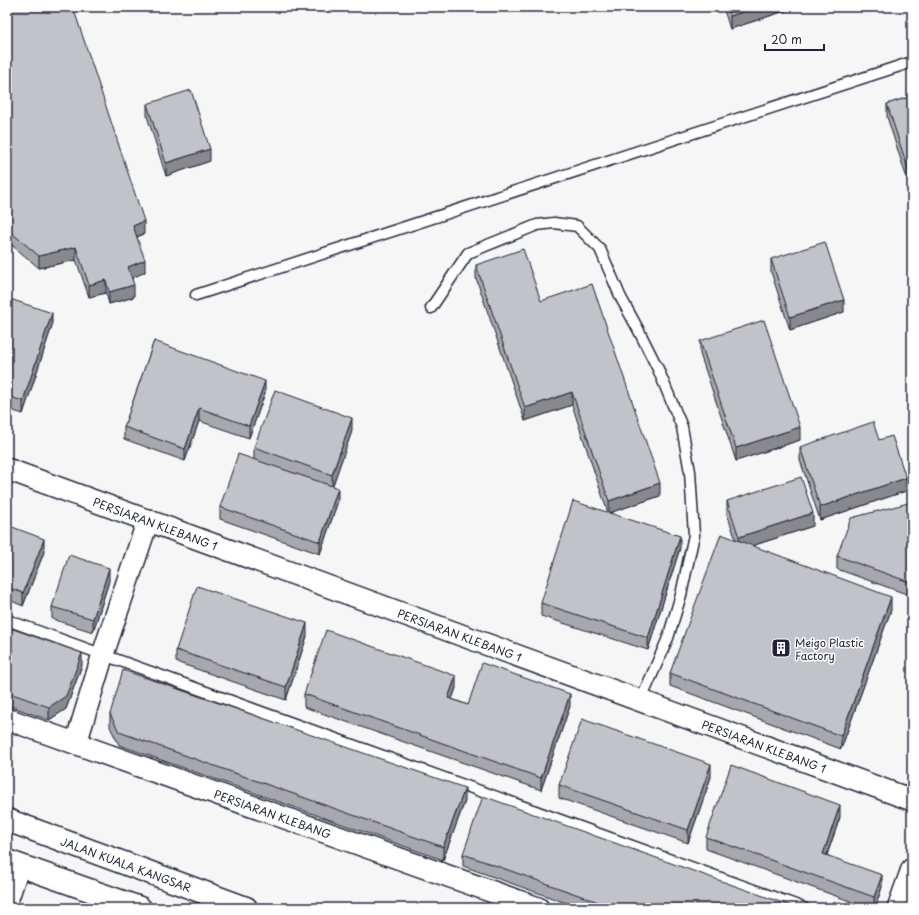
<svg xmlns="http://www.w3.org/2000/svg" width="919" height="915" font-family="'Playpen Sans',sans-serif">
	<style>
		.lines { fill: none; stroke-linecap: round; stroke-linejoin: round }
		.service-casing { stroke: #22223b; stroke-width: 13 }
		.minor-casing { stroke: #22223b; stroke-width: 24 }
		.trunk-casing { stroke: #22223b; stroke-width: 25 }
		.service { stroke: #fff; stroke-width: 10 }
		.minor { stroke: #fff; stroke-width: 21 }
		.trunk { stroke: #fff; stroke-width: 22 }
		.wall { fill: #a7a7ad; stroke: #22223b }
		.shaded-wall { fill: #88888d; stroke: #22223b }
		.building { fill: #c2c2c9; stroke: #22223b }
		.labels { text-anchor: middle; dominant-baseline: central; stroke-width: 3; stroke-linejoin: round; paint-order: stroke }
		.street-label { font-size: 11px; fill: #22223b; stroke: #fff }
		.poi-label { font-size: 11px; fill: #22223b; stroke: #fff; text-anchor: start }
	</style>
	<rect width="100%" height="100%" fill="#f6f6f7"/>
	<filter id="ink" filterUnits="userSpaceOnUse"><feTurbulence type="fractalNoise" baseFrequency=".025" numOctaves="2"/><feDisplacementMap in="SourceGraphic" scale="8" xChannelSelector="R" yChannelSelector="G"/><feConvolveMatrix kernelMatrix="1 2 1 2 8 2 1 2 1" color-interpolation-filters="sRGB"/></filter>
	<g filter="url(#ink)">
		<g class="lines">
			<g class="service-casing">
				<path id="service" d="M196,295l716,-233
					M431,308l37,-55 69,-28 17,-2 23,3 23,23 21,49 17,31 20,40 24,58 8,45 4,63 -13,60 -13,43 -27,62
					M7,620l797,288"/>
			</g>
			<g class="minor-casing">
				<g id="minor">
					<path id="s1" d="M7,469l905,331"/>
					<path id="s2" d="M7,719l531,189"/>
					<path d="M76,743l27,-89 45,-134"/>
					<path d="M7,901l12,-36"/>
					<path d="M898,908l14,-39"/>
				</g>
			</g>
			<g class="trunk-casing">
				<g id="trunk">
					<path id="s3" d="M7,820l239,88"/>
					<path d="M7,861l133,47"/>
				</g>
			</g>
			<use href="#service" class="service"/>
			<use href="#minor" class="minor"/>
			<use href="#trunk" class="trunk"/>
		</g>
		<path class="wall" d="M7,7l137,227 -7,3 8,35 -13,6 2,19 -25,7 -3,-11 -17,4 -13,-37 -37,8 -32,-27z
			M723,7h74l-67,22z
			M912,96v98l-25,-77v-13z
			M147,104l63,57 -44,15 -19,-60z
			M771,259l73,53 -54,18 -19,-58z
			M476,265l65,36 119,195 -51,17 71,35 -32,102 -107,-34v-13l67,-90 -36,-108 -47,16 -49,-143z
			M7,298l45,28 -29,88 -16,-5z
			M154,341l111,52 -16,45 -50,-17 -14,40 -61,-22v-12z
			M700,341l100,99 -64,21 -36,-107z
			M352,431l-20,55 6,15 -18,53 -100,-35v-12l34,-48v-12z
			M879,440l27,51 -86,29 -20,-60v-13z
			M727,501l86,25 -61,20 139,64 -50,139 -171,-63v-13l66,-133 -9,-26z
			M912,502v94l-75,-27v-13z
			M7,525l37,27 -21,54 -16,-7z
			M109,581l-16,51 -41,-13v-12z
			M7,627l75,38 -16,44 -17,11 -42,-15z
			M307,636l-21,64 -110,-38v-12z
			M456,688l-4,11 16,6 102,1 -29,84 -237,-83v-13z
			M110,714l355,87 -22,59 -324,-115 -9,-18z
			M711,777l-23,66 -129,-45v-13z
			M840,817l-13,38 55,32 -7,21h-6l-163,-59v-12z
			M463,854l334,54h-217l-117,-42z"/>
		<path class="shaded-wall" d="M758,7h39l-67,22v-13z
			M210,149v12l-44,15v-13z
			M144,221v13l-11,4v-12z
			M76,247v13l-37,8v-12z
			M145,260v12l-17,8v-13z
			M106,280v13l-17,4v-12z
			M134,285v12l-25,7v-12z
			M844,300v12l-54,18v-13z
			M52,313v13l-29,88v-13z
			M265,381v12l-16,45v-12z
			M572,392v13l-47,16v-13z
			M199,408v13l-14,40v-12z
			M352,418v13l-20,57v-13z
			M800,427v13l-64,21v-13z
			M906,478v13l-86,29v-13z
			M660,483v13l-51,17v-12z
			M338,488v13l-18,53v-12z
			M813,513v13l-74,24v-13z
			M680,536v12l-32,102v-12z
			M44,539v13l-21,54v-13z
			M109,568v13l-16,51v-13z
			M891,597v13l-50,139v-13z
			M307,623v13l-21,64v-13z
			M82,653v12l-16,44 -17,11v-13z
			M456,676v12l-8,22v-12z
			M570,694v12l-29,84v-12z
			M711,764v13l-23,66v-13z
			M465,788v13l-22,59v-13z
			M840,805v12l-17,49v-12z
			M882,875v12l-7,21h-1v-11z"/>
		<path class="building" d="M7,7h66l71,214 -11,5 12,34 -17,7 6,18 -25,7 -3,-12 -17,5 -13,-38 -37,9 -32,-27z
			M727,7h31l-28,9z
			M191,90l19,59 -44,14 -19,-59z
			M912,96v85l-25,-77z
			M825,242l19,58 -54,17 -19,-58z
			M523,249l18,52 51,-17 68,199 -51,18 -37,-109 -47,16 -49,-143z
			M7,298l45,15 -29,88 -16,-5z
			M764,320l36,107 -64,21 -36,-107z
			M154,341l111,40 -16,45 -50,-18 -14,41 -61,-22z
			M275,390l77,28 -20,57 -78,-28z
			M873,422l6,18 13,-4 14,42 -86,29 -20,-60z
			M238,454l100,34 -18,54 -100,-35z
			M801,477l12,36 -74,24 -12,-36z
			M573,501l107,35 -32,102 -107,-35z
			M912,502v81l-75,-27 14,-38z
			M7,525l37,14 -21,54 -16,-6z
			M721,534l170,63 -50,139 -171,-63z
			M69,555l40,13 -16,51 -41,-12z
			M197,586l110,37 -21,64 -110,-37z
			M7,627l75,26 -16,43 -17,11 -42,-15z
			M326,630l130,46 -8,22 20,7 14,-42 88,31 -29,84 -237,-84z
			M123,670l342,118 -22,59 -324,-115 -9,-18z
			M582,719l129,45 -23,66 -129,-45z
			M731,765l109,40 -17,49 59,21 -8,22 -168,-60z
			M483,796l314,112h-182l-152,-54z"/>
	</g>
	<defs>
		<g id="building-square" transform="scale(1)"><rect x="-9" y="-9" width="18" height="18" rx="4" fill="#22223b" stroke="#fff"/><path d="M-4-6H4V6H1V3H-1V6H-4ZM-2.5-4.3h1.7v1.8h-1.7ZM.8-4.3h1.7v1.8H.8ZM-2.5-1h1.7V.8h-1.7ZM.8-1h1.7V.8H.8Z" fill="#fff"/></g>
	</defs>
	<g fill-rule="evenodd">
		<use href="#building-square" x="781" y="648"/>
	</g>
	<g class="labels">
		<g class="street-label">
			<text stroke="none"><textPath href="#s1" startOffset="158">PERSIARAN KLEBANG 1</textPath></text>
			<text stroke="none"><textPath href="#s1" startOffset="482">PERSIARAN KLEBANG 1</textPath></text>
			<text stroke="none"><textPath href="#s1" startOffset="806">PERSIARAN KLEBANG 1</textPath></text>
			<text stroke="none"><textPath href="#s2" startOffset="282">PERSIARAN KLEBANG</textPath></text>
			<text stroke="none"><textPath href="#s3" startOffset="127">JALAN KUALA KANGSAR</textPath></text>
		</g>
		<g class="poi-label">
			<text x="795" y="642">Meigo Plastic<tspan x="795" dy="13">Factory</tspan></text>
		</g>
	</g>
	<rect width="919" height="915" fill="none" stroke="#fff" stroke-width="24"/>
	<rect x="12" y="12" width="895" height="891" fill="none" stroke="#22223b" stroke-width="1.5" filter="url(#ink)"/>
	<path d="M765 44v6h59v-6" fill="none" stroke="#22223b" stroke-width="2"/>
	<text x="771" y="44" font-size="12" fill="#22223b" stroke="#ffffff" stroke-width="3" paint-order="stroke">20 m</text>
</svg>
